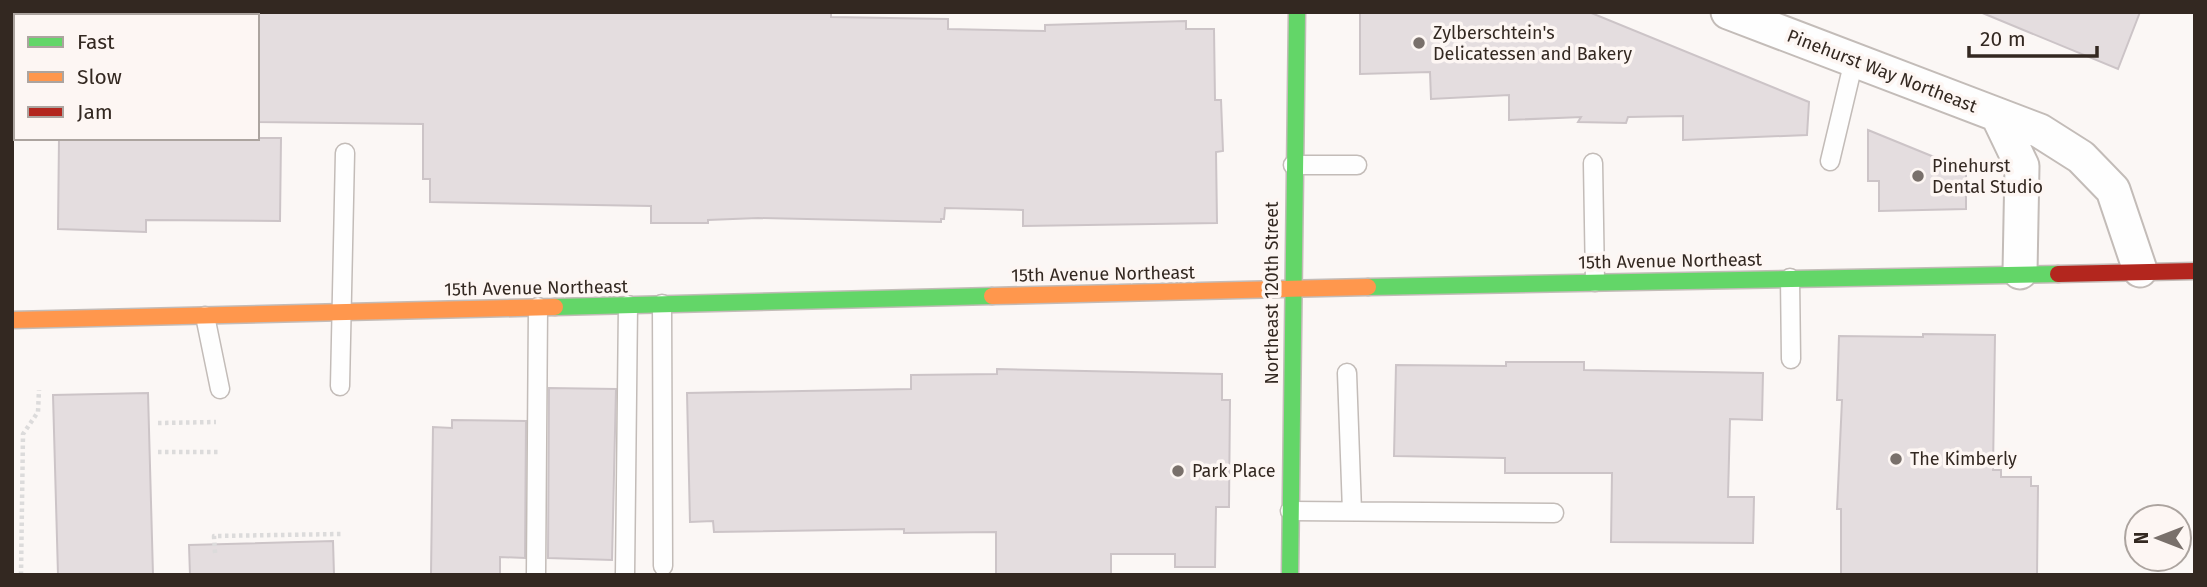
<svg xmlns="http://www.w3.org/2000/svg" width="2207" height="587" font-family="'Fira Sans',sans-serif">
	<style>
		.building { fill: #e4dddf; stroke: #ccc4c7; stroke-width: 2 }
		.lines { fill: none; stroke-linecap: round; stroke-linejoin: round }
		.lane-casing { stroke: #c3bcb8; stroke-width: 21 }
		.street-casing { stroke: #c3bcb8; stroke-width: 37 }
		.fast-casing { stroke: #c3bcb8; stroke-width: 19 }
		.slow-casing { stroke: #c3bcb8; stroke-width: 19 }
		.jam-casing { stroke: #c3bcb8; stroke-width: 19 }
		.path { stroke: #dcdbdb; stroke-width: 4.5; stroke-dasharray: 3.5 3.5; stroke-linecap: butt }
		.lane { stroke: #fefefe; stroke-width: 18 }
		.street { stroke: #fefefe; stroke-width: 33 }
		.fast { stroke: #63d668; stroke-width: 16 }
		.slow { stroke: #ff974d; stroke-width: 16 }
		.jam { stroke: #b3261e; stroke-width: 16 }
		.poi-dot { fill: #79706b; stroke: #fdf6f3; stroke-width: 2.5 }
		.labels { text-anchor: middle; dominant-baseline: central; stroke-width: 7; stroke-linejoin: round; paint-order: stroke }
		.poi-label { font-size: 18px; fill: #332821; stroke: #fdf6f3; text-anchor: start }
		.street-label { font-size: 18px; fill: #332821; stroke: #fdf6f3 }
	</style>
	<rect width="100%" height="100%" fill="#fbf7f5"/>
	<path class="building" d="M257,12h574v5l117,2v10l97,2v-6l141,-4v8h28l1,71h6l2,51 -7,1 1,71 -194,3v-16l-78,-2 -1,11h-3v3l-183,-4 -50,2v3h-57v-17l-221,-4v-23h-7v-55l-166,-2z
		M1360,12h229l220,90 -2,33 -124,5v-24l-55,1 -2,6 -48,-1 3,-5 -72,3v-25l-78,4 -1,-27 -70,2z
		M1980,12h160l-22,57z
		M1868,130l98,40v39l-87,2v-30h-11z
		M59,138h222l-1,83 -134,-1v12l-88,-3z
		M1923,334l72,1 -2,135h8v7h30v9h7l-1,89h-196v-66h-4l5,-109h-5l2,-64 84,1z
		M1506,362h78v8l179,3 -1,47 -32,-1 -2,78h26l-1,46 -142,-1 1,-69h-107v-15l-111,-2 2,-91 110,1z
		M997,369l225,5v26h8l-1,107h-13l-1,60h-40v-13h-64v21h-115v-43l-92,1v-4l-190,3 -1,-11 -23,1 -3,-129 224,-4v-14l86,-1z
		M549,388l67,1 -4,171 -64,-2z
		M148,393l5,182h-95l-5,-180z
		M452,420l74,1 -1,137 -25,-1v18l-69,-1 2,-147 19,1z
		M333,541l1,34h-144l-1,-30z"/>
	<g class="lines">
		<g class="lane-casing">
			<path id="lane" d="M1830,161l24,-101
				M1593,163l2,119
				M1293,165h64
				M1790,278l1,81
				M662,304l1,262
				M205,316l15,73
				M1347,373l5,138
				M340,386l5,-233
				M1290,511l264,2
				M536,575l2,-268
				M625,575l3,-270"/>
		</g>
		<g class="street-casing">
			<path id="street" d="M1728,12l312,119 41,26 32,33 27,80
				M1998,116l24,50 -2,106"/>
		</g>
		<g class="fast-casing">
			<path id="fast" d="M1368,287l690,-13
				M555,307l437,-11
				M1290,575l7,-563"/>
		</g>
		<g class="slow-casing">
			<path id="slow" d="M992,296l376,-9
				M12,320l543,-13"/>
		</g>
		<g class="jam-casing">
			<path id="jam" d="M2058,274l137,-3"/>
		</g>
		<path class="path" d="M158,423l58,-1
			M158,452h63
			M215,553l-1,-17 127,-2
			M21,575l2,-141 15,-22 1,-22"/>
		<use href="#lane" class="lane"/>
		<use href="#street" class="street"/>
		<use href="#fast" class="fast"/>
		<use href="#slow" class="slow"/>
		<use href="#jam" class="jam"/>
	</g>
	<g class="poi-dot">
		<circle cx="1419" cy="43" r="7"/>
		<circle cx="1918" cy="176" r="7"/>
		<circle cx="1896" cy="459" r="7"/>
		<circle cx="1178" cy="471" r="7"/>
	</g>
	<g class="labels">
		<g class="poi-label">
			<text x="1433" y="33">Zylberschtein's<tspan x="1433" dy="21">Delicatessen and Bakery</tspan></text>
			<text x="1932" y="166">Pinehurst<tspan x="1932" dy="21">Dental Studio</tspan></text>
			<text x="1910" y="459">The Kimberly</text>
			<text x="1192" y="471">Park Place</text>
		</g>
		<g class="street-label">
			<text transform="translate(1882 71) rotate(21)">Pinehurst Way Northeast</text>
			<text transform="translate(1670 261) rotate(-1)">15th Avenue Northeast</text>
			<text transform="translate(1103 274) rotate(-1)">15th Avenue Northeast</text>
			<text transform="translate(536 288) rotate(-1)">15th Avenue Northeast</text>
			<text transform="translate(1272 293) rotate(-90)">Northeast 120th Street</text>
		</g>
	</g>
	<rect width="2207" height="587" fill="none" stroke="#332821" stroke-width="28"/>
	<rect x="14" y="14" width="245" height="126" fill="#fdf6f3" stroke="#aca49f" stroke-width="2"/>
	<rect x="28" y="37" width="35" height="10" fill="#63d668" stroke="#aca49f" stroke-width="2"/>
	<text x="77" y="49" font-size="21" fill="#332821">Fast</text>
	<rect x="28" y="72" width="35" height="10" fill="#ff974d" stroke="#aca49f" stroke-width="2"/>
	<text x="77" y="84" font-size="21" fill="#332821">Slow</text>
	<rect x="28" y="107" width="35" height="10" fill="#b3261e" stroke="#aca49f" stroke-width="2"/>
	<text x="77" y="119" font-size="21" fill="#332821">Jam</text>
	<g transform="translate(2158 538) rotate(270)"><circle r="33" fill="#fdf6f3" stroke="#aca49f" stroke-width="2"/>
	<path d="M0-5L12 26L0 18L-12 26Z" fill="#79706b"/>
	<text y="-10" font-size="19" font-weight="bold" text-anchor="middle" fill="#332821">N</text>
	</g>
	<path d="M1969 46v10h128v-10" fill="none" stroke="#332821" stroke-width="3.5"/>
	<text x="1980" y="46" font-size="21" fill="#332821" stroke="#fdf6f3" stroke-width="5" paint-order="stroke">20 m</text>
</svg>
